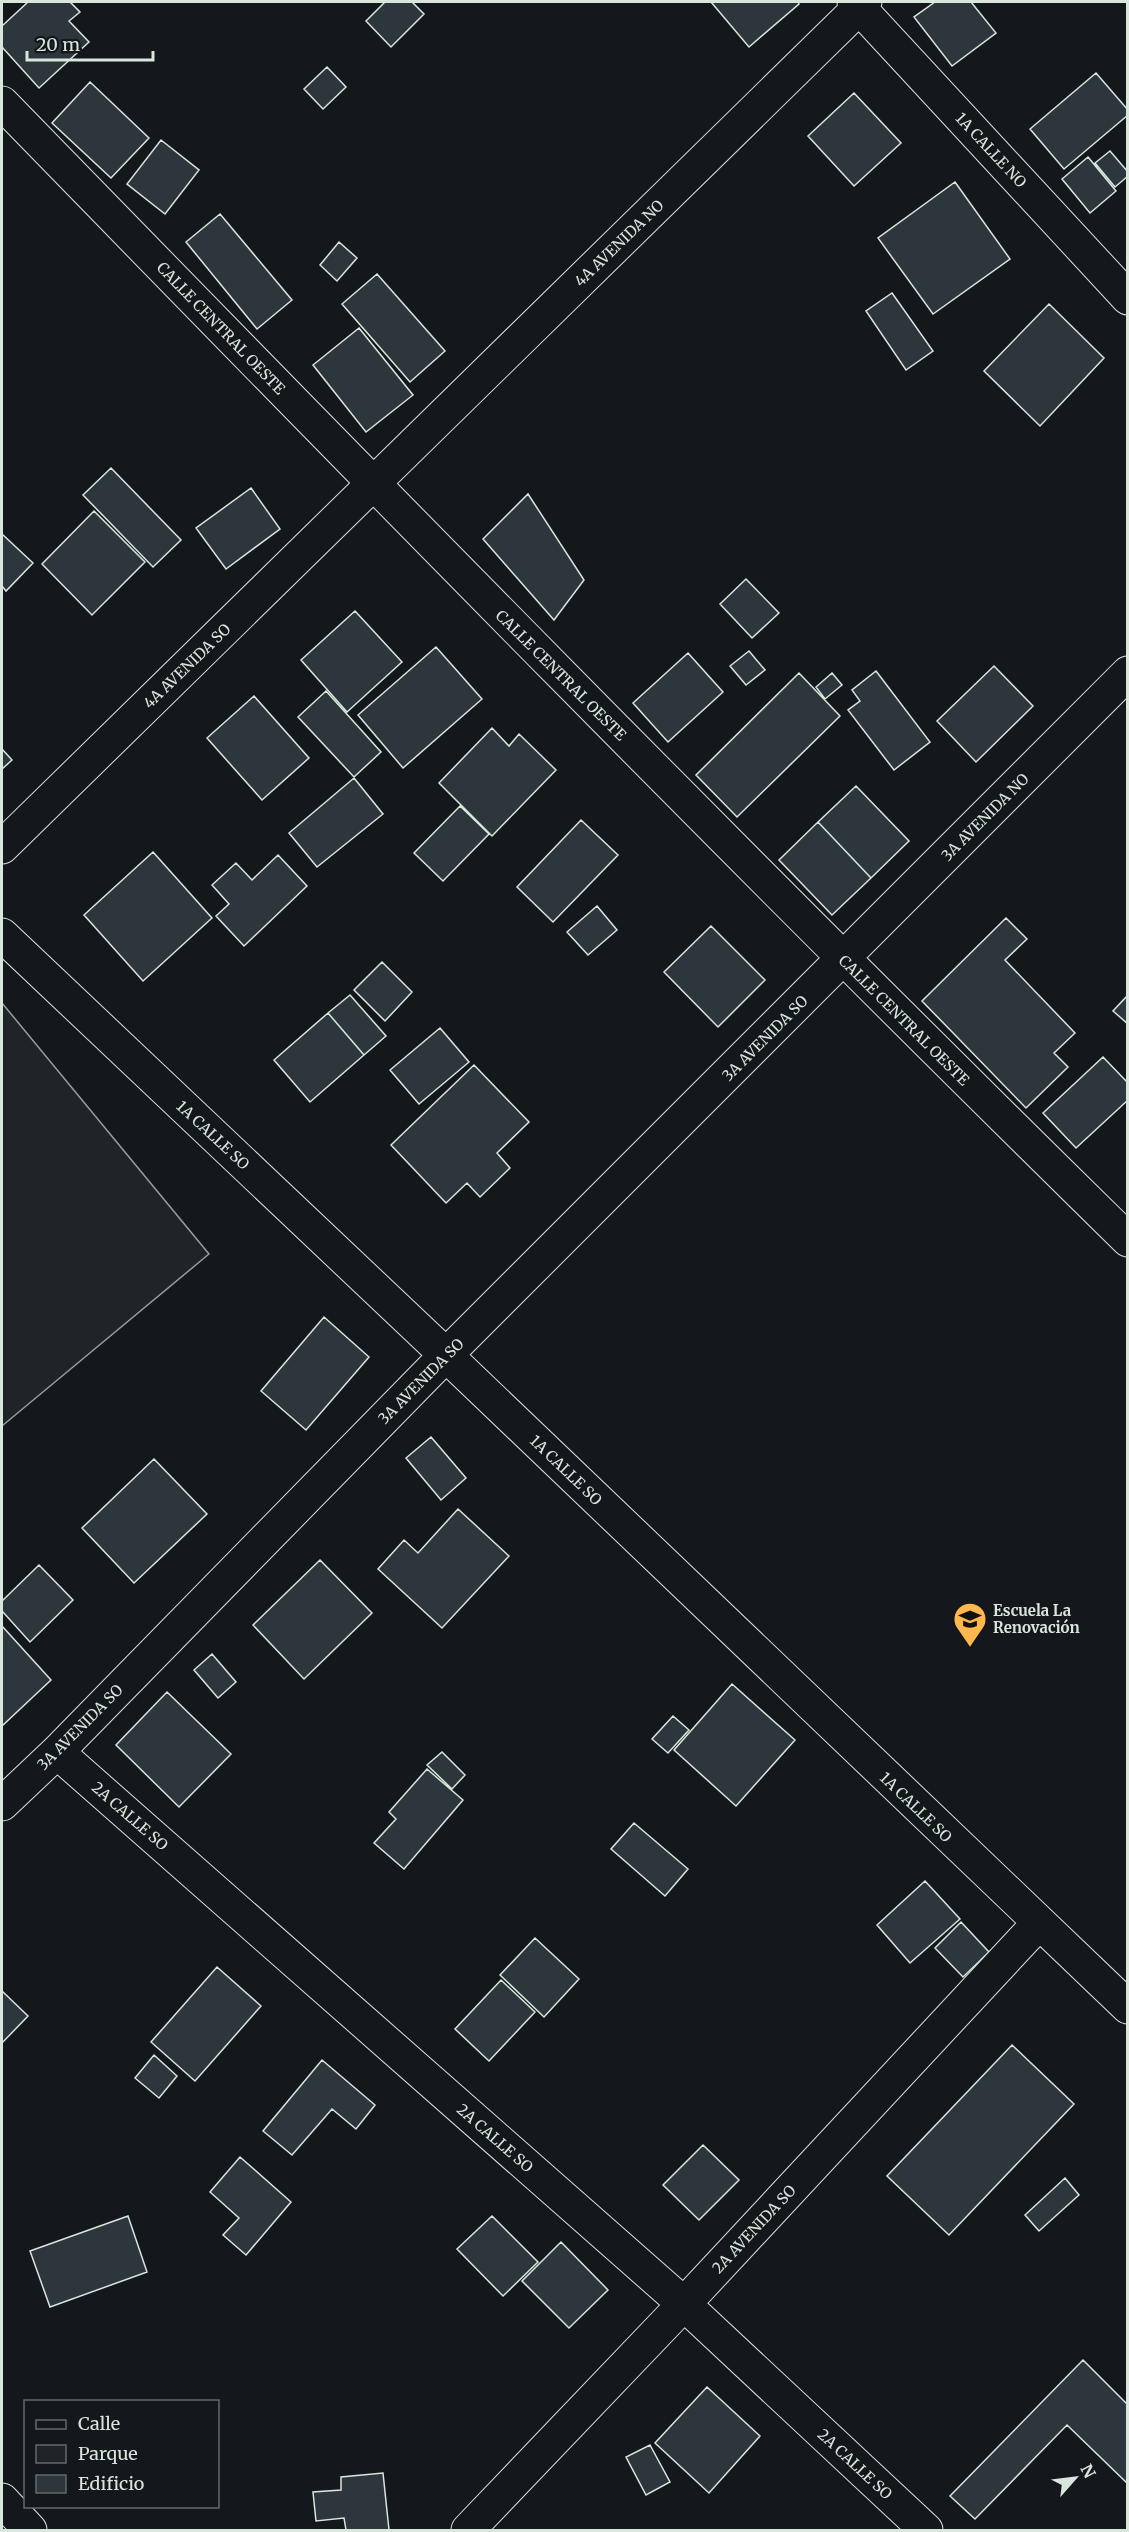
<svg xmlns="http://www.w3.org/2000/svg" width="1129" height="2532" font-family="Merriweather,serif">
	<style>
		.green { fill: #202428; stroke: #939e99; stroke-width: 1.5 }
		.building { fill: #2c363c; stroke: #d8e6dc; stroke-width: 1.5 }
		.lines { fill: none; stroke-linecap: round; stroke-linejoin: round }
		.street-casing { stroke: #d8e6dc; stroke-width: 35 }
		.street { stroke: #14181c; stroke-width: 33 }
		.labels { text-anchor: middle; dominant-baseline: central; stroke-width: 4.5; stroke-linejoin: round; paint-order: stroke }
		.street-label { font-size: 15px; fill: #d8e6dc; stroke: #14181c }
		.poi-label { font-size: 15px; font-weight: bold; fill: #d8e6dc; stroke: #14181c; text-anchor: start }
	</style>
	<rect width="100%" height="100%" fill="#14181c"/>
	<path class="green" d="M2,1003l207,251 -207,172z"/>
	<path class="building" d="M28,2h42l10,10 -11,9 20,21 -50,46 -37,-41v-21z
		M385,2h27l12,12 -33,33 -25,-26z
		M711,2h87l1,2 -50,43z
		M935,2h36l25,31 -44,33 -38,-49z
		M327,67l19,20 -23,22 -19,-20z
		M1096,73l32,37v5l-64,54 -34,-40z
		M90,82l59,56 -38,40 -59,-55z
		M854,93l47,50 -47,43 -46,-50z
		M161,140l38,30 -34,44 -38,-30z
		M1110,151l18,21v4l-13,11 -20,-24z
		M1088,157l28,34 -26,22 -28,-34z
		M955,182l55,77 -77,55 -55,-76z
		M220,214l72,86 -35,29 -71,-87z
		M339,242l18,16 -20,23 -17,-16z
		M377,274l68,77 -35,31 -68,-78z
		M892,293l41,58 -27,19 -40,-59z
		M1049,304l55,54 -64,68 -56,-55z
		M359,328l54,67 -47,37 -53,-67z
		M111,468l70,72 -28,27 -70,-72z
		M251,488l29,41 -54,40 -30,-41z
		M528,494l56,86 -30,40 -71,-81z
		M94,511l51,51 -53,53 -50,-51z
		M2,534l31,29 -27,28 -4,-5z
		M746,579l33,34 -27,25 -32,-34z
		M355,611l47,51 -55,50 -46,-52z
		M436,647l46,52 -79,69 -45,-53z
		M749,651l16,19 -19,15 -16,-19z
		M688,653l35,39 -55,50 -35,-39z
		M994,666l39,40 -57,56 -39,-41z
		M876,671l54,71 -36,28 -46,-60 12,-9 -8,-11z
		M799,673l41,43 -103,101 -41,-42z
		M832,673l10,12 -17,14 -9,-12z
		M326,691l55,61 -27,25 -56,-60z
		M254,696l55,62 -47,42 -55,-62z
		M492,728l17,18 10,-12 37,36 -64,66 -53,-53z
		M2,749l10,11 -10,9z
		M354,778l29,36 -66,53 -28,-34z
		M856,786l53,55 -38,37 -53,-56z
		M460,806l29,28 -46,47 -29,-28z
		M581,820l37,35 -65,67 -36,-35z
		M818,822l53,56 -39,37 -53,-55z
		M153,852l59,66 -69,63 -59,-66z
		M278,855l29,31 -63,60 -28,-30 13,-12 -17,-19 24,-22 16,17z
		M597,906l20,24 -29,25 -21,-23z
		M1006,918l21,21 -22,21 70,73 -21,20 14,14 -42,41 -104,-107z
		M711,926l54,54 -47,47 -54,-55z
		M382,962l30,30 -27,29 -31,-31z
		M350,995l36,41 -22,19 -36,-42z
		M1128,995v29l-15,-13z
		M328,1013l36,42 -54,47 -36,-42z
		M440,1028l29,34 -50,42 -29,-34z
		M1103,1057l25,26v17l-52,48 -33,-35z
		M474,1065l55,57 -32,31 13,15 -30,29 -13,-14 -21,20 -55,-58z
		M324,1317l45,40 -63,73 -45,-39z
		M431,1437l35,41 -25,22 -35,-42z
		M154,1459l53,55 -73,69 -52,-55z
		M458,1509l51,47 -67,72 -64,-59 26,-29 14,13z
		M320,1560l52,53 -68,66 -51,-54z
		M39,1565l34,35 -43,42 -28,-31v-10z
		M2,1626l49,54 -49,46z
		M212,1654l24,28 -18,16 -24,-28z
		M732,1684l63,56 -59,66 -62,-56z
		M167,1692l64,62 -52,53 -63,-62z
		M673,1716l16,14 -21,23 -16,-14z
		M442,1752l23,23 -13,14 -25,-24z
		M427,1769l36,31 -59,69 -30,-26 22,-24 -7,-7z
		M634,1823l54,46 -23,27 -54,-47z
		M925,1881l35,38 -50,44 -33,-38z
		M961,1922l28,30 -26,25 -28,-29z
		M535,1938l44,41 -35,38 -44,-42z
		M217,1967l44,39 -66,75 -44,-39z
		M501,1980l34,32 -46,49 -34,-32z
		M2,1991l26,25 -26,27z
		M1012,2045l62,59 -125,131 -62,-59z
		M154,2055l23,21 -18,22 -24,-20z
		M322,2060l53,45 -19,24 -24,-20 -40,46 -29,-24z
		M703,2145l36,35 -40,40 -36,-35z
		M240,2157l51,45 -45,53 -23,-20 16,-17 -29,-26z
		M1065,2178l14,17 -40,36 -14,-16z
		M128,2216l19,56 -97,35 -20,-56z
		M492,2216l46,46 -35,34 -46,-47z
		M561,2242l47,48 -39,38 -47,-47z
		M1083,2360l45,45v79l-61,-59 -92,94 -25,-23z
		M707,2387l53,49 -51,57 -54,-50z
		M650,2445l20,37 -24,13 -20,-38z
		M383,2473l6,57h-43l-2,-12 -28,3 -3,-29 28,-2v-13z"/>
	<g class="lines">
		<g class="street-casing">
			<path id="street" d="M854,2l274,296
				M2,103c372,382 745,763 1126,1137
				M2,847l863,-845
				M2,935l444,420 682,652
				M57,1752l627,552 242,226
				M2,1804l55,-52 389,-397 682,-682
				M2,2500l28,30
				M468,2530l216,-226 354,-380"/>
		</g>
		<use href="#street" class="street"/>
	</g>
	<defs>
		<g id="school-pin" transform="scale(1.725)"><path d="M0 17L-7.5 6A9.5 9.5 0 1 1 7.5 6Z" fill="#ffb74d" stroke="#14181c"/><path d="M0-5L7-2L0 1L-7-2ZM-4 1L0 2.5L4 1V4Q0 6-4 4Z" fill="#111"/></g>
	</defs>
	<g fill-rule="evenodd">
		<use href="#school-pin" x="970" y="1619"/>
	</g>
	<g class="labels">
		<g class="street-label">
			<text transform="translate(991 150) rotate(47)">1A CALLE NO</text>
			<text transform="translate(619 243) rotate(-44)">4A AVENIDA NO</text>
			<text transform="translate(221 328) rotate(46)">CALLE CENTRAL OESTE</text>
			<text transform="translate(187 666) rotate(-44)">4A AVENIDA SO</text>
			<text transform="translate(561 675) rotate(45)">CALLE CENTRAL OESTE</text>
			<text transform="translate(985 817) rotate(-45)">3A AVENIDA NO</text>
			<text transform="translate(904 1020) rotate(45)">CALLE CENTRAL OESTE</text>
			<text transform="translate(765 1038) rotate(-45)">3A AVENIDA SO</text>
			<text transform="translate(213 1135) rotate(43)">1A CALLE SO</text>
			<text transform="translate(421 1381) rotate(-45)">3A AVENIDA SO</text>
			<text transform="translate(566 1470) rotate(44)">1A CALLE SO</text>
			<text transform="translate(80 1727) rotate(-45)">3A AVENIDA SO</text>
			<text transform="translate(916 1807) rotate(44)">1A CALLE SO</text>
			<text transform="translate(130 1816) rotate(41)">2A CALLE SO</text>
			<text transform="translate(495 2138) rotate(41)">2A CALLE SO</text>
			<text transform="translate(754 2229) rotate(-47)">2A AVENIDA SO</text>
			<text transform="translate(855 2464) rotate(43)">2A CALLE SO</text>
		</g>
		<g class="poi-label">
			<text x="993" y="1610">Escuela La<tspan x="993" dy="17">Renovación</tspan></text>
		</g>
	</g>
	<rect width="1129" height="2532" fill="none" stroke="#d8e6dc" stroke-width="6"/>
	<rect x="24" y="2400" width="195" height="108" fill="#14181c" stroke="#626a69" stroke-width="1.5"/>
	<rect x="36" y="2420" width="30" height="9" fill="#14181c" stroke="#626a69" stroke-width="1.5"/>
	<text x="78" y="2430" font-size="18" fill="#d8e6dc">Calle</text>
	<rect x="36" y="2445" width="30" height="18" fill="#202428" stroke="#626a69" stroke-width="1.5"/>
	<text x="78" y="2460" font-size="18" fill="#d8e6dc">Parque</text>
	<rect x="36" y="2475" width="30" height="18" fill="#2c363c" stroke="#626a69" stroke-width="1.5"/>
	<text x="78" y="2490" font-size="18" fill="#d8e6dc">Edificio</text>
	<g transform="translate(1075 2478) rotate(62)" stroke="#14181c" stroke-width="4.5" paint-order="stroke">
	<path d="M0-4.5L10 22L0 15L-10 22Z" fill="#d8e6dc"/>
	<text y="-9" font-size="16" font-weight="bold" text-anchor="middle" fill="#d8e6dc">N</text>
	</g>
	<path d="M27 51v9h126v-9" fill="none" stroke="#d8e6dc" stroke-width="3"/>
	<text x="36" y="51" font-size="18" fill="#d8e6dc" stroke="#14181c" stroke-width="4.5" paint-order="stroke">20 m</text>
</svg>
